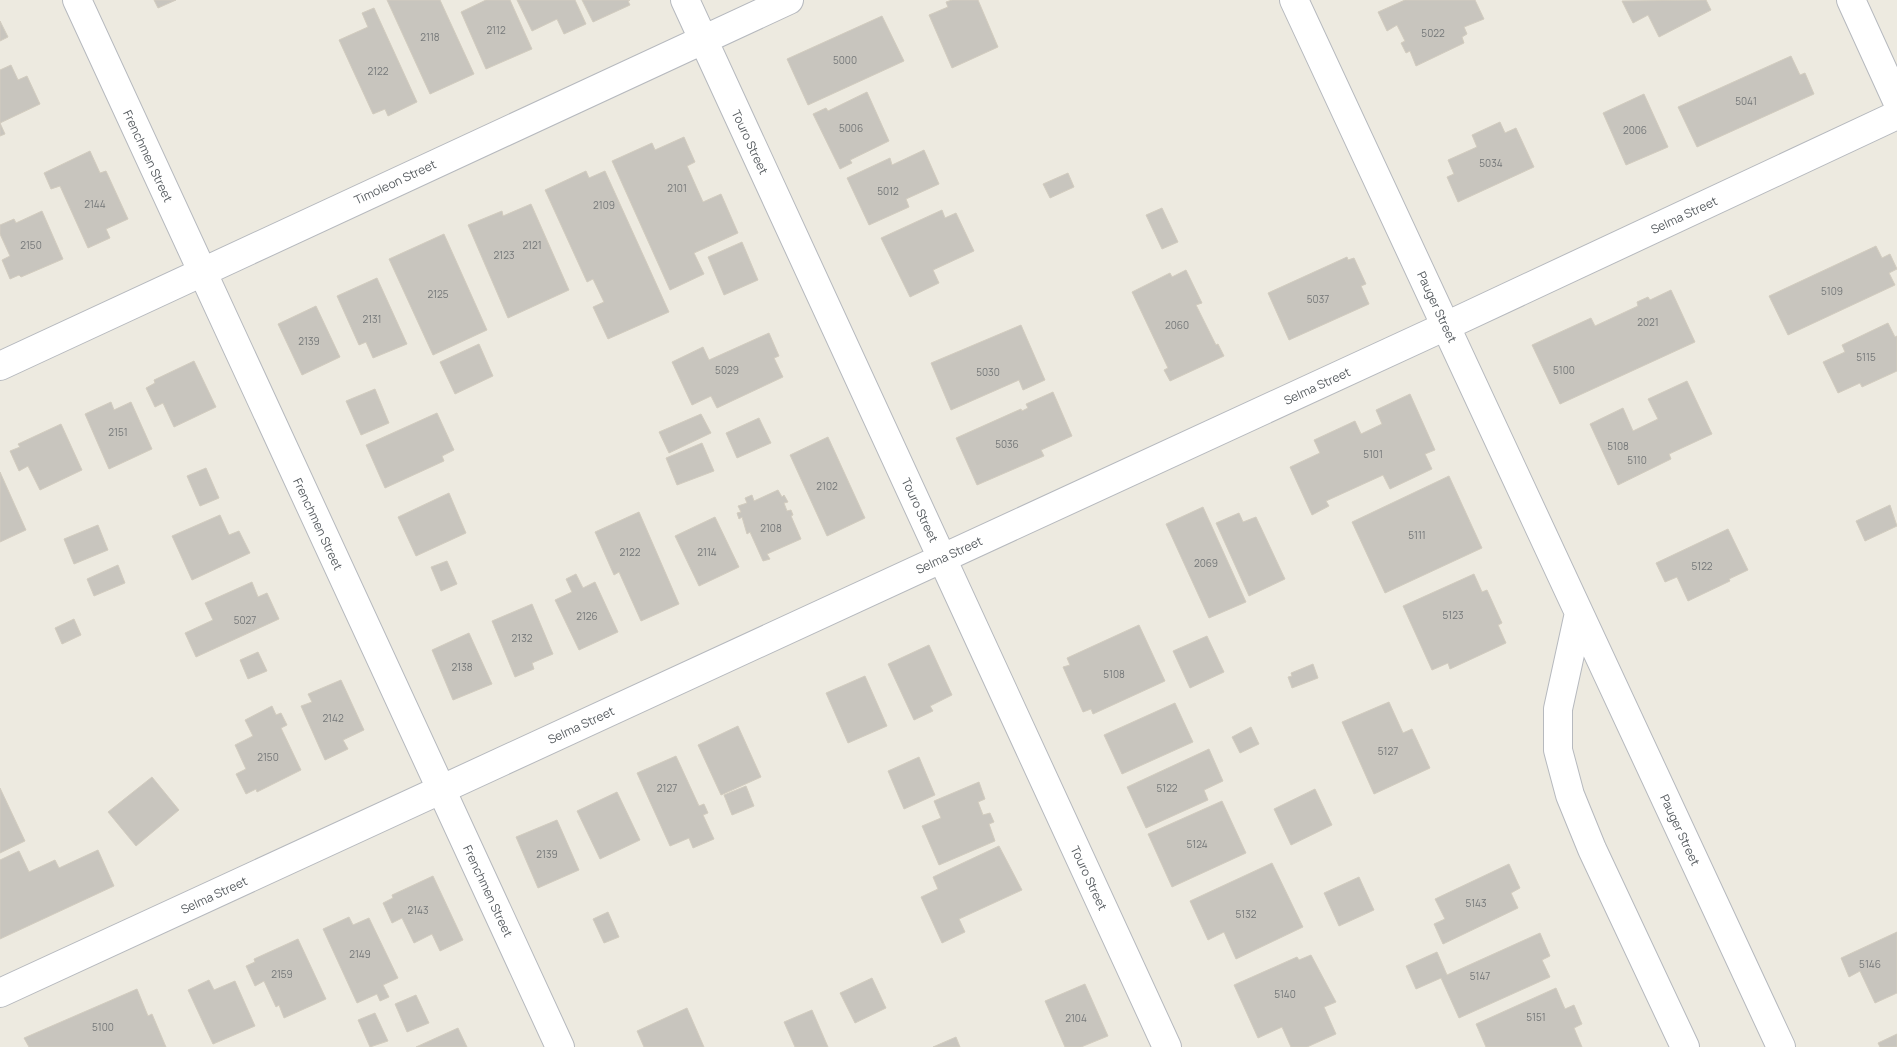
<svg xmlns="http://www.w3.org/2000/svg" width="1897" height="1047" font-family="Manrope,sans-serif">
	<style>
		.building { fill: #c8c5be; stroke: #d2ccbf }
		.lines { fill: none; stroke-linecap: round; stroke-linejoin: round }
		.minor-casing { stroke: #b6b9be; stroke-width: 30 }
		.minor { stroke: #fff; stroke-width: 28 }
		.labels { text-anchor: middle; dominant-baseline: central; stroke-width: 4; stroke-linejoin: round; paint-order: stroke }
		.number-label { font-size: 10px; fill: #757879 }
		.street-label { font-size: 12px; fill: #595e62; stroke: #fff }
	</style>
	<rect width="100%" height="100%" fill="#edeae0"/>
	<path class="building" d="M154,0h22l-18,8z
		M387,0h53l34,74 -44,20z
		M486,0h24l22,49 -46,20 -25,-57z
		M517,0h58l11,24 -22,10 -7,-15 -25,12z
		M582,0h48l-2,1 2,4 -37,17z
		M952,0h26l20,47 -46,21 -23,-53 19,-8 -2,-5z
		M1405,0h70l9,19 -20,8 3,7 -5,3 2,6 -48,23 -6,-15 -4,2 -5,-10 4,-2 -8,-16 -10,6 -9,-19z
		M1706,0l5,10 -52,27 -11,-22 -15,8 -11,-22z
		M374,8l43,94 -29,14 -3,-7 -12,5 -34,-74 29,-13 -6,-14z
		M882,16l22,45 -96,44 -21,-46z
		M0,21l8,16 -8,4z
		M1791,56l9,19 5,-2 9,21 -117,53 -19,-40z
		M11,65l7,15 9,-4 13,28 -40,19 5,11 -5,2v-66z
		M867,92l22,49 -39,19 2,3 -12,6 -27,-55 13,-6 2,3z
		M1644,94l24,53 -42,18 -23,-52z
		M1500,122l5,11 11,-5 18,39 -76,35 -11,-25 7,-3 -6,-14 29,-13 -5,-12z
		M684,137l11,25 -8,4 16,36 18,-8 17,39 -44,20 10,21 -34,16 -58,-129 40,-18 3,7z
		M924,150l15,34 -33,15 3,8 -40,18 -22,-47 43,-20 2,7z
		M90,151l10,22 6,-2 22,48 -22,10 4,9 -22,10 -28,-62 -9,3 -7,-16z
		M586,171l3,7 16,-7 64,141 -61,27 -15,-32 11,-5 -11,-23 -6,3 -42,-92z
		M1068,173l6,14 -24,11 -7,-14z
		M531,204l38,86 -61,28 -40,-93 34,-14 1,5z
		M1162,208l16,34 -16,7 -16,-34z
		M942,210l3,8 11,-5 18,38 -41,19 6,13 -29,14 -29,-59z
		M42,211l21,48 -42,18 -2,-2 -9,4 -8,-19 8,-4 -10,-22v-9l14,-6 2,4z
		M444,234l43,96 -54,25 -44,-96z
		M742,242l16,38 -34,15 -16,-38z
		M1876,246l6,12 8,-4 7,15 -8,4 6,12 -107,50 -19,-39z
		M1347,257l1,3 6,-2 12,26 -5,2 8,18 -80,36 -21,-47z
		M1186,270l16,33 -6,2 20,40 2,-1 6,12 -54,25 -6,-11 4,-2 -36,-76 38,-19 2,4z
		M377,278l30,66 -34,14 -7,-16 -7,3 -22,-49z
		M1671,290l24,52 -135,62 -28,-59 59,-27 4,8 43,-20 -1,-4 11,-5 2,3z
		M316,306l24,51 -38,18 -24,-51z
		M1888,323l7,14 2,-1v35l-35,16 -2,-4 -22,10 -15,-31 22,-10 -3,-7z
		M1021,325l24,55 -22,10 -4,-10 -68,30 -20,-47z
		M769,333l10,23 -5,2 9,19 -66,31 -6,-12 -19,9 -20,-43 31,-15 6,13z
		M479,344l14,32 -38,18 -15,-32z
		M194,361l22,46 -42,20 -11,-24 -8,4 -9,-19 9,-5 -1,-3z
		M1687,381l25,53 -43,20 2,5 -53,26 -28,-61 33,-16 10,23 25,-12 -10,-20z
		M375,389l14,34 -28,12 -15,-34z
		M1053,392l19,44 -31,14 3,6 -67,29 -21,-47 65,-29 1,2 6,-3 -2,-4z
		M1410,394l25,56 -10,4 7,15 -42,20 -7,-14 -57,26 3,5 -17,9 -22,-48 30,-14 -6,-13 41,-19 6,13 21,-10 -6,-14z
		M111,402l3,8 17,-8 21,47 -43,20 -24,-55z
		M437,413l17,37 -12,6 2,5 -59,27 -19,-43z
		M701,414l10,19 -42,20 -10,-21z
		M759,418l12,25 -34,15 -11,-25z
		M61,424l21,46 -42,20 -12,-24 -9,5 -9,-20 10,-4 -2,-3z
		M828,437l37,81 -38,18 -37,-81z
		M702,443l12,28 -37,14 -11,-27z
		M206,468l13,30 -19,8 -13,-30z
		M0,472l26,58 -26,12z
		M1449,476l33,72 -97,45 -33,-71z
		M778,490l4,7 2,-2 4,7 -4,1 3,8 4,-1 2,5 -2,1 10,23 -34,15 3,5 -7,2 -13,-29 -3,2 -5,-17 -3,2 -2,-6 4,-1 -3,-6 9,-3 -2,-5 7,-3 2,6z
		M449,493l17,40 -50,23 -18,-39z
		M1890,505l7,21 -32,15 -9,-20z
		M1203,507l43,95 -37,16 -43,-94z
		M639,512l40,92 -38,17 -22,-49 -5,3 -19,-43z
		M1239,513l4,9 13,-5 29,62 -36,17 -33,-73z
		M220,515l9,20 10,-4 11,22 -58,27 -20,-44z
		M715,517l24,50 -40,19 -24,-50z
		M98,525l10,25 -34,14 -10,-25z
		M1728,529l20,41 -19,9 1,2 -42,20 -11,-24 -12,5 -9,-19z
		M447,561l10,23 -16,7 -10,-24z
		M118,565l7,18 -31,13 -7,-17z
		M576,574l7,14 12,-6 23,50 -39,18 -24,-50 17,-8 -6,-13z
		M1474,574l8,18 5,-2 15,33 -4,2 8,18 -56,26 -2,-6 -16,7 -29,-64z
		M252,582l6,15 9,-4 12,26 -83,38 -11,-24 28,-13 -8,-17z
		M532,604l21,50 -21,9 2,6 -19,8 -23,-56z
		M74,619l7,16 -19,9 -7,-16z
		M1139,625l26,56 -72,33 -2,-5 -8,3 -20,-45 7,-2 -3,-7z
		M469,633l23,51 -39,16 -21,-50z
		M1207,636l17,36 -34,16 -17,-37z
		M929,645l23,50 -22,11 3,5 -19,9 -26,-56z
		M258,652l9,19 -19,8 -8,-19z
		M1313,664l5,14 -26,10 -4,-11 4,-1 -1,-3z
		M865,676l22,50 -39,17 -22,-50z
		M341,680l23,50 -21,10 5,9 -23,11 -24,-54 11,-4 -4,-8z
		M1389,702l14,31 9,-4 18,39 -56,26 -32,-72z
		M1175,703l18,39 -71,32 -18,-39z
		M272,706l4,9 5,-2 6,12 -6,3 20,42 -44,22 -1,-3 -10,5 -10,-20 10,-5 -11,-24 18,-9 -8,-16z
		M738,726l23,51 -40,18 -23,-50z
		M1251,727l8,17 -19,9 -8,-16z
		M1209,749l14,32 -19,9 4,10 -62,28 -19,-41z
		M676,756l23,50 5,-2 4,9 -5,2 11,24 -21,9 -4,-10 -19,8 -33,-73z
		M919,757l16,38 -31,14 -16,-38z
		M152,777l27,33 -43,36 -28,-34z
		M979,782l6,17 -7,3 5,13 7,-2 4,9 -5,2 6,17 -56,24 -17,-39 19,-8 -7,-17z
		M746,786l8,20 -22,9 -8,-20z
		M0,788l25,53 -25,12z
		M1315,789l17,36 -41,20 -17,-36z
		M617,792l23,48 -40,19 -23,-48z
		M1222,801l24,52 -74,34 -24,-53z
		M557,820l22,50 -41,18 -22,-51z
		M999,846l23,44 -63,29 6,13 -23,11 -21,-46 17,-8 -5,-12z
		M98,850l16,36 -114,53v-79l19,-9 10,21 26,-12 4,8z
		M1272,863l31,64 -67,32 -12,-27 -16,8 -18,-39z
		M1509,864l11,24 -9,5 7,15 -75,36 -9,-20 11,-5 -10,-20z
		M433,876l30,64 -23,11 -8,-17 -18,9 -12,-25 -10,5 -9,-20 10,-5 -1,-3z
		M1359,877l15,33 -35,16 -15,-33z
		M608,912l11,25 -15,6 -11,-24z
		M349,917l4,8 16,-7 29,60 -15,7 6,12 -9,4 -3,-7 -20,9 -34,-74z
		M1897,932v61l-22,10 -15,-32 -11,6 -8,-19z
		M1540,933l10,23 -8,4 8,17 -91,41 -18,-40 -25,11 -10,-23 31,-14 10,23z
		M298,939l28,60 -42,19 -5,-13 -3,2 -12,-26 -9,5 -9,-20 9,-4 -1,-3z
		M1311,955l25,47 -12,5 12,27 -29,13h-16l-9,-20 -24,11 -24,-53 63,-28 2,3z
		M872,978l14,30 -31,15 -15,-30z
		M209,980l5,10 21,-9 20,45 -42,18 -25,-54z
		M1085,984l23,52 -27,11h-16l-20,-46z
		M1556,988l9,21 9,-4 8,19 -8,4 8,19h-96l-10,-23z
		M137,989l11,27 4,-2 14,33h-137l-5,-9z
		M416,995l13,28 -22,9 -12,-28z
		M687,1008l17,39h-60l-7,-16z
		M812,1010l16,37h-33l-11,-25z
		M375,1013l13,28 -18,6 -12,-27z
		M458,1028l9,19h-51z
		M1897,1034v13h-17l-2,-4z
		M956,1037l4,10h-27z"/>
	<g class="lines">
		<g class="minor-casing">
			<path id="minor" d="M77,0l483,1047
				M685,0l482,1047
				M1294,0l487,1047
				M1851,0l46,101
				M0,366l789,-366
				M1579,613l-21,96v41l12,45 22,54 93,198
				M0,993l1446,-667 451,-211"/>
		</g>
		<use href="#minor" class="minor"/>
	</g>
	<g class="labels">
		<g class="number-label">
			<text x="496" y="30">2112</text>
			<text x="1433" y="33">5022</text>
			<text x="430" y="37">2118</text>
			<text x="845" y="60">5000</text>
			<text x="378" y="71">2122</text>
			<text x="1746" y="101">5041</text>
			<text x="851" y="128">5006</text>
			<text x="1635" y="130">2006</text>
			<text x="1491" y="163">5034</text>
			<text x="677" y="188">2101</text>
			<text x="888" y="191">5012</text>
			<text x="95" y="204">2144</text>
			<text x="604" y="205">2109</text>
			<text x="31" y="245">2150</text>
			<text x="532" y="245">2121</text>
			<text x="504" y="255">2123</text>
			<text x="1832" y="291">5109</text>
			<text x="438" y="294">2125</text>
			<text x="1318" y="299">5037</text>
			<text x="372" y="319">2131</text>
			<text x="1648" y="322">2021</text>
			<text x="1177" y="325">2060</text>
			<text x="309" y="341">2139</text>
			<text x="1866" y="357">5115</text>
			<text x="727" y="370">5029</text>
			<text x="1564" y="370">5100</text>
			<text x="988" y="372">5030</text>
			<text x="118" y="432">2151</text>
			<text x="1007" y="444">5036</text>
			<text x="1618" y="446">5108</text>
			<text x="1373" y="454">5101</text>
			<text x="1637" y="460">5110</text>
			<text x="827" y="486">2102</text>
			<text x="771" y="528">2108</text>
			<text x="1417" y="535">5111</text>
			<text x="630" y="552">2122</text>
			<text x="707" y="552">2114</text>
			<text x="1206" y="563">2069</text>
			<text x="1702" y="566">5122</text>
			<text x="1453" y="615">5123</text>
			<text x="587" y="616">2126</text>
			<text x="245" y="620">5027</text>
			<text x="522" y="638">2132</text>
			<text x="462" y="667">2138</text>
			<text x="1114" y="674">5108</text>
			<text x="333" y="718">2142</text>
			<text x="1388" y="751">5127</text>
			<text x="268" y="757">2150</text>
			<text x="667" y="788">2127</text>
			<text x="1167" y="788">5122</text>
			<text x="1197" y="844">5124</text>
			<text x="547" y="854">2139</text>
			<text x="1476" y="903">5143</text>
			<text x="418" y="910">2143</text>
			<text x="1246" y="914">5132</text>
			<text x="360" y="954">2149</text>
			<text x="1870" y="964">5146</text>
			<text x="282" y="974">2159</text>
			<text x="1480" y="976">5147</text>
			<text x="1285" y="994">5140</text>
			<text x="1536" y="1017">5151</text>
			<text x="1076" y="1018">2104</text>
			<text x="103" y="1027">5100</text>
		</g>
		<g class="street-label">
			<text transform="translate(750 142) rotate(65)">Touro Street</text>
			<text transform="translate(148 156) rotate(65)">Frenchmen Street</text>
			<text transform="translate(395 182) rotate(-25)">Timoleon Street</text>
			<text transform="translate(1684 215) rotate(-25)">Selma Street</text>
			<text transform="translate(1437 307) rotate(65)">Pauger Street</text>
			<text transform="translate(1317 386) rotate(-25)">Selma Street</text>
			<text transform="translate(920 510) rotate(65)">Touro Street</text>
			<text transform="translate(318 524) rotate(65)">Frenchmen Street</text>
			<text transform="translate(949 555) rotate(-25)">Selma Street</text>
			<text transform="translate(581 725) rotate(-25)">Selma Street</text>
			<text transform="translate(1680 830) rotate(65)">Pauger Street</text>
			<text transform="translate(1089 878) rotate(65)">Touro Street</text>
			<text transform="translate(488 891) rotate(65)">Frenchmen Street</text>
			<text transform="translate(214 895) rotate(-25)">Selma Street</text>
		</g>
	</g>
</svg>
